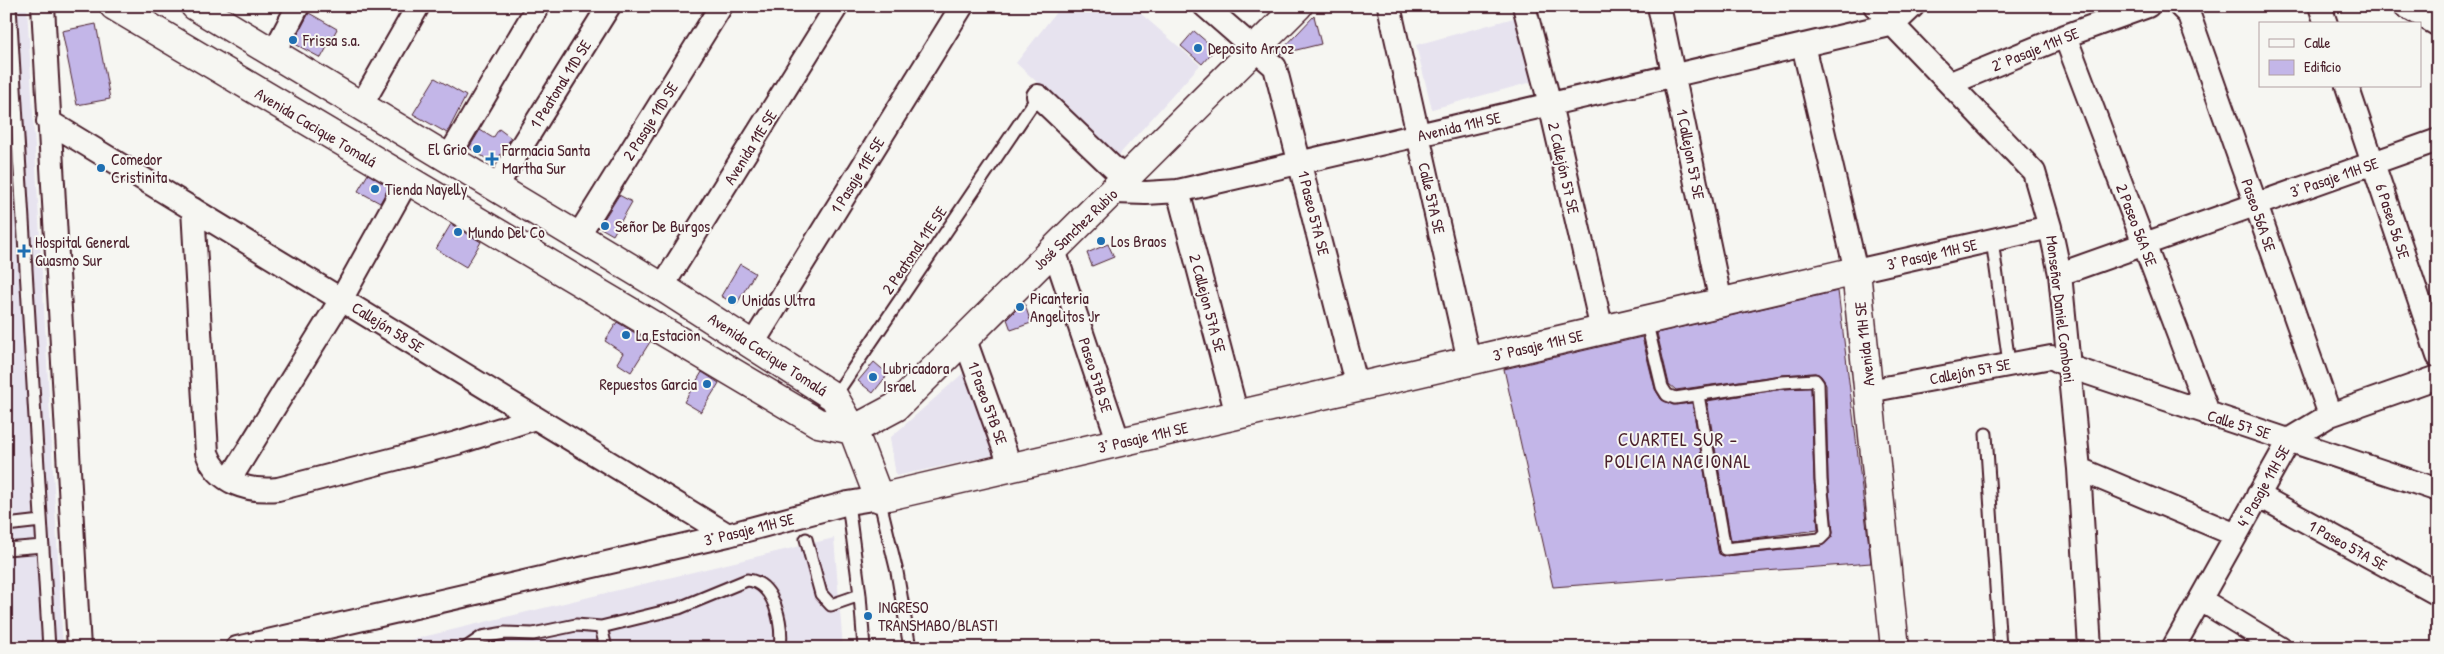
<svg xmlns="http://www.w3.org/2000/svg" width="2444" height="654" font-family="'Patrick Hand',sans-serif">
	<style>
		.built { fill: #e7e3ef }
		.building { fill: #c3b6e8; stroke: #4a1f2b }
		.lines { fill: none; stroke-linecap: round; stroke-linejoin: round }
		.lane-casing { stroke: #4a1f2b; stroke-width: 15 }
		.street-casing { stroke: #4a1f2b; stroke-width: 26 }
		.secondary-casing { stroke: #4a1f2b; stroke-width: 31 }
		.lane { stroke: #f6f6f2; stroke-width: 11 }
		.street { stroke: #f6f6f2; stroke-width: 22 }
		.secondary { stroke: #f6f6f2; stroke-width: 28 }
		.poi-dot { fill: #1f6fb2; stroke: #f6f6f2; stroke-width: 2 }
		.labels { text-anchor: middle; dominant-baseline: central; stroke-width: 4; stroke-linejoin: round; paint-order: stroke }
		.poi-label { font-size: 16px; fill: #4a1f2b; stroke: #f6f6f2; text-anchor: start }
		.street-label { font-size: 16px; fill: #4a1f2b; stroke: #f6f6f2 }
		.quarter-label { font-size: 19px; letter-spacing: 1px; fill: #4a1f2b; stroke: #f6f6f2 }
	</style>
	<rect width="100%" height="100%" fill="#f6f6f2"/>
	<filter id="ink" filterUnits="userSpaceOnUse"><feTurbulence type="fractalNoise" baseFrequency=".02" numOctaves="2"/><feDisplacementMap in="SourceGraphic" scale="10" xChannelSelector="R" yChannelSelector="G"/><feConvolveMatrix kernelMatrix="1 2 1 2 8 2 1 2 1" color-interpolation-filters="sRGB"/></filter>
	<g filter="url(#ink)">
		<path class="built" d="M6,6h21l36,642h-57z
			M1061,6h71l68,59 -82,91 -102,-93z
			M1521,16l15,65 -104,28 -16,-64z
			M970,367l30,87 -104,22 -6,-38z
			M834,538l9,110h-466z"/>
		<path class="building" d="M309,13l28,16 -16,29 -28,-15z
			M1314,16l7,28 -41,10 -1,-1z
			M96,24l14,75 -33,6 -15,-74z
			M1194,31l21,18 -13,15 -21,-18z
			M435,78l31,18 -19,37 -34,-19z
			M499,129l12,9 -16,26 -26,-16 11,-18 13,8z
			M368,174l21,13 -9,16 -22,-12z
			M619,195l13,7 -19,33 -14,-8z
			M451,224l30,18 -15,25 -30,-18z
			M1108,244l6,13 -22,9 -5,-13z
			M740,264l15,9 -19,32 -15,-9z
			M1838,291l33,272 -318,24 -49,-218 138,-32 13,52 6,10 12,6 19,-2 27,151 7,2 95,-10 10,-8 2,-5 -5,-53 -2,-96 -5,-8 -6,-3 -33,2 -106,15 -7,-6 -12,-51z
			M1024,302l7,21 -20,7 -4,-11z
			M617,322l33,20 -19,30 -14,-9 6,-10 -18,-12z
			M874,362l14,12 -15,19 -15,-12z
			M702,372l17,11 -18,29 -17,-10z
			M1811,388l3,92 4,50 -87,11 -24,-140 76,-12z"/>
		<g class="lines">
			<g class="lane-casing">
				<path id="lane" d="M10,6l39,642
					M1992,240l17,123
					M1646,320l16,67 5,8 8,3 107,-16 33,-2 3,4 3,96 5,53 -6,6 -95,10 -27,-154
					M834,397l204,-301
					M1986,434l14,214
					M879,498l18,74 13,76
					M848,503l12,92 4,53
					M6,525l35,-4
					M806,539l15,55 10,11 29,-10
					M6,549l37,-3
					M466,648l16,-11 23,-4 28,1 43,-9 25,2
					M606,648l-5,-21 78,-19 68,-28c28,2 36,45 33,68"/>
			</g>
			<g class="street-casing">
				<path id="street" d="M43,6l36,642
					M1205,6l70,61 82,320
					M1389,6l80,355
					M1524,6l26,98 52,226
					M1659,6l62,297
					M1875,6l159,166 16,55 10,47 19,195 11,179
					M2180,6l9,9 141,400
					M2320,6l6,18
					M2405,6l33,19
					M2065,36l144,379
					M1803,45l53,226 194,-44
					M274,52l24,-46
					M1951,83l114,-47 83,-30
					M2347,86l91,270
					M1038,96l88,84
					M362,104l56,-98
					M48,121l680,414
					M448,158l90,-152
					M496,187l113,-181
					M1178,191l59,224
					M1114,192l32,1 32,-2 716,-167 19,-18
					M193,209l14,244c11,31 42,39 71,36l179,-46 78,-25
					M578,236l143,-230
					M1054,250l65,193
					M2060,274l378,-134
					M662,287l175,-281
					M964,337l47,131
					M752,345l210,-339
					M1869,391l182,-34 19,10 368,123
					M2079,469l157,66
					M230,479l112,-181 65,-117
					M2258,495l180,99
					M2201,600l79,48
					M237,648l491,-113 120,-32 31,-5
					M2173,648l117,-209 40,-24 108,-38"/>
			</g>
			<g class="secondary-casing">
				<path id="secondary" d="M114,6l704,417 35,7
					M195,6l467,281 172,110 19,33 26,68 977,-227 39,377
					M853,430l43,-23 402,-401"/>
			</g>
			<use href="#lane" class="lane"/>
			<use href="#street" class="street"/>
			<use href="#secondary" class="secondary"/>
		</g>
	</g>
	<g class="poi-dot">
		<circle cx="293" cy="40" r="5"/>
		<circle cx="1198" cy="48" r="5"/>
		<circle cx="477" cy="149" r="5"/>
		<path d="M489.5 151.5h5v5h5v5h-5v5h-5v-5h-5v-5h5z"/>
		<circle cx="101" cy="168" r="5"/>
		<circle cx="375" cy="189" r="5"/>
		<circle cx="605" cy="226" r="5"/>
		<circle cx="458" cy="232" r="5"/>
		<circle cx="1101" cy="241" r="5"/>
		<path d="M21.5 243.5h5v5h5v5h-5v5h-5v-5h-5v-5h5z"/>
		<circle cx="732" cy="300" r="5"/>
		<circle cx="1020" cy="307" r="5"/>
		<circle cx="626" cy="335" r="5"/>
		<circle cx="873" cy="377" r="5"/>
		<circle cx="707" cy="384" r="5"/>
		<circle cx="868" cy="616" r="5"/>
	</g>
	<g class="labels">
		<g class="poi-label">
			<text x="303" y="40">Frissa s.a.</text>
			<text x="1208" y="48">Deposito Arroz</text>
			<text x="467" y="149" text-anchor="end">El Grio</text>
			<text x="502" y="150">Farmacia Santa<tspan x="502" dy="18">Martha Sur</tspan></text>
			<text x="111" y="159">Comedor<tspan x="111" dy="18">Cristinita</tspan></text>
			<text x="385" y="189">Tienda Nayelly</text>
			<text x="615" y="226">Señor De Burgos</text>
			<text x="468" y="232">Mundo Del Co</text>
			<text x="1111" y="241">Los Braos</text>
			<text x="35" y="242">Hospital General<tspan x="35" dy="18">Guasmo Sur</tspan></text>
			<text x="1030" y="298">Picanteria<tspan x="1030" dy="18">Angelitos Jr</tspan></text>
			<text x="742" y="300">Unidas Ultra</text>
			<text x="636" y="335">La Estacion</text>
			<text x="883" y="368">Lubricadora<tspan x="883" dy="18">Israel</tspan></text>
			<text x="697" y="384" text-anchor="end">Repuestos Garcia</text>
			<text x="878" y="607">INGRESO<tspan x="878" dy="18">TRANSMABO/BLASTI</tspan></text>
		</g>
		<g class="street-label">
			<text transform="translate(2035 49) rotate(-22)">2° Pasaje 11H SE</text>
			<text transform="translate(560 84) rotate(-58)">1 Peatonal 11D SE</text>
			<text transform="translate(650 121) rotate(-58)">2 Pasaje 11D SE</text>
			<text transform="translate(1459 126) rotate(-13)">Avenida 11H SE</text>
			<text transform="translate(316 127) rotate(31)">Avenida Cacique Tomalá</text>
			<text transform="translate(750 147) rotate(-58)">Avenida 11E SE</text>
			<text transform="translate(1691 154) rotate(79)">1 Callejon 57 SE</text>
			<text transform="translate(1564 168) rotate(77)">2 Callejón 57 SE</text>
			<text transform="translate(857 175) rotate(-58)">1 Pasaje 11E SE</text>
			<text transform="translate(2334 177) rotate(-19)">3° Pasaje 11H SE</text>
			<text transform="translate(1432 198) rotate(77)">Calle 57A SE</text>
			<text transform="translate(1314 213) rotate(76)">1 Paseo 57A SE</text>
			<text transform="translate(2259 215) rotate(71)">Paseo 56A SE</text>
			<text transform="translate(2393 221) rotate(72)">6 Paseo 56 SE</text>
			<text transform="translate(2137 225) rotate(69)">2 Paseo 56A SE</text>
			<text transform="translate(1075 229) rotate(-44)">José Sanchez Rubio</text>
			<text transform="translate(914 250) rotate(-56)">2 Peatonal 11E SE</text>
			<text transform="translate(1932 254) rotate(-13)">3° Pasaje 11H SE</text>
			<text transform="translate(1208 303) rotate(75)">2 Callejon 57A SE</text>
			<text transform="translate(2061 309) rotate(83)">Monseñor Daniel Comboni</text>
			<text transform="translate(388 327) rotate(32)">Callejón 58 SE</text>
			<text transform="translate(1864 344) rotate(-96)">Avenida 11H SE</text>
			<text transform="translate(1538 345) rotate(-13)">3° Pasaje 11H SE</text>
			<text transform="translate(768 354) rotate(33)">Avenida Cacique Tomalá</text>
			<text transform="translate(1970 371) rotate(-11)">Callejón 57 SE</text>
			<text transform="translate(1096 375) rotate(72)">Paseo 57B SE</text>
			<text transform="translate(988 403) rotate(70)">1 Paseo 57B SE</text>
			<text transform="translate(2239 424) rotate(17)">Calle 57 SE</text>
			<text transform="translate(1143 437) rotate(-13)">3° Pasaje 11H SE</text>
			<text transform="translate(2263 486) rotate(-61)">4° Pasaje 11H SE</text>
			<text transform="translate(749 529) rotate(-14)">3° Pasaje 11H SE</text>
			<text transform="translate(2348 545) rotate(29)">1 Paseo 57A SE</text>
		</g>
		<g class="quarter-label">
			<text x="1678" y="439">CUARTEL SUR -<tspan x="1678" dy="22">POLICIA NACIONAL</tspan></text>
		</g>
	</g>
	<rect width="2444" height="654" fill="none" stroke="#f6f6f2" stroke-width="25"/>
	<rect x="12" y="12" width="2419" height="629" fill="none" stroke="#4a1f2b" stroke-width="2" filter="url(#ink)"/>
	<rect x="2259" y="22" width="162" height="65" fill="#f6f6f2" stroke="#b1a0a2"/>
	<rect x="2269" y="39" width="25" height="8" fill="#f6f6f2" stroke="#b1a0a2"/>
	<text x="2304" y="48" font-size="15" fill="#4a1f2b">Calle</text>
	<rect x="2269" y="60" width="25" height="15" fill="#c3b6e8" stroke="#b1a0a2"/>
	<text x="2304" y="72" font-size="15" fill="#4a1f2b">Edificio</text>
</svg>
